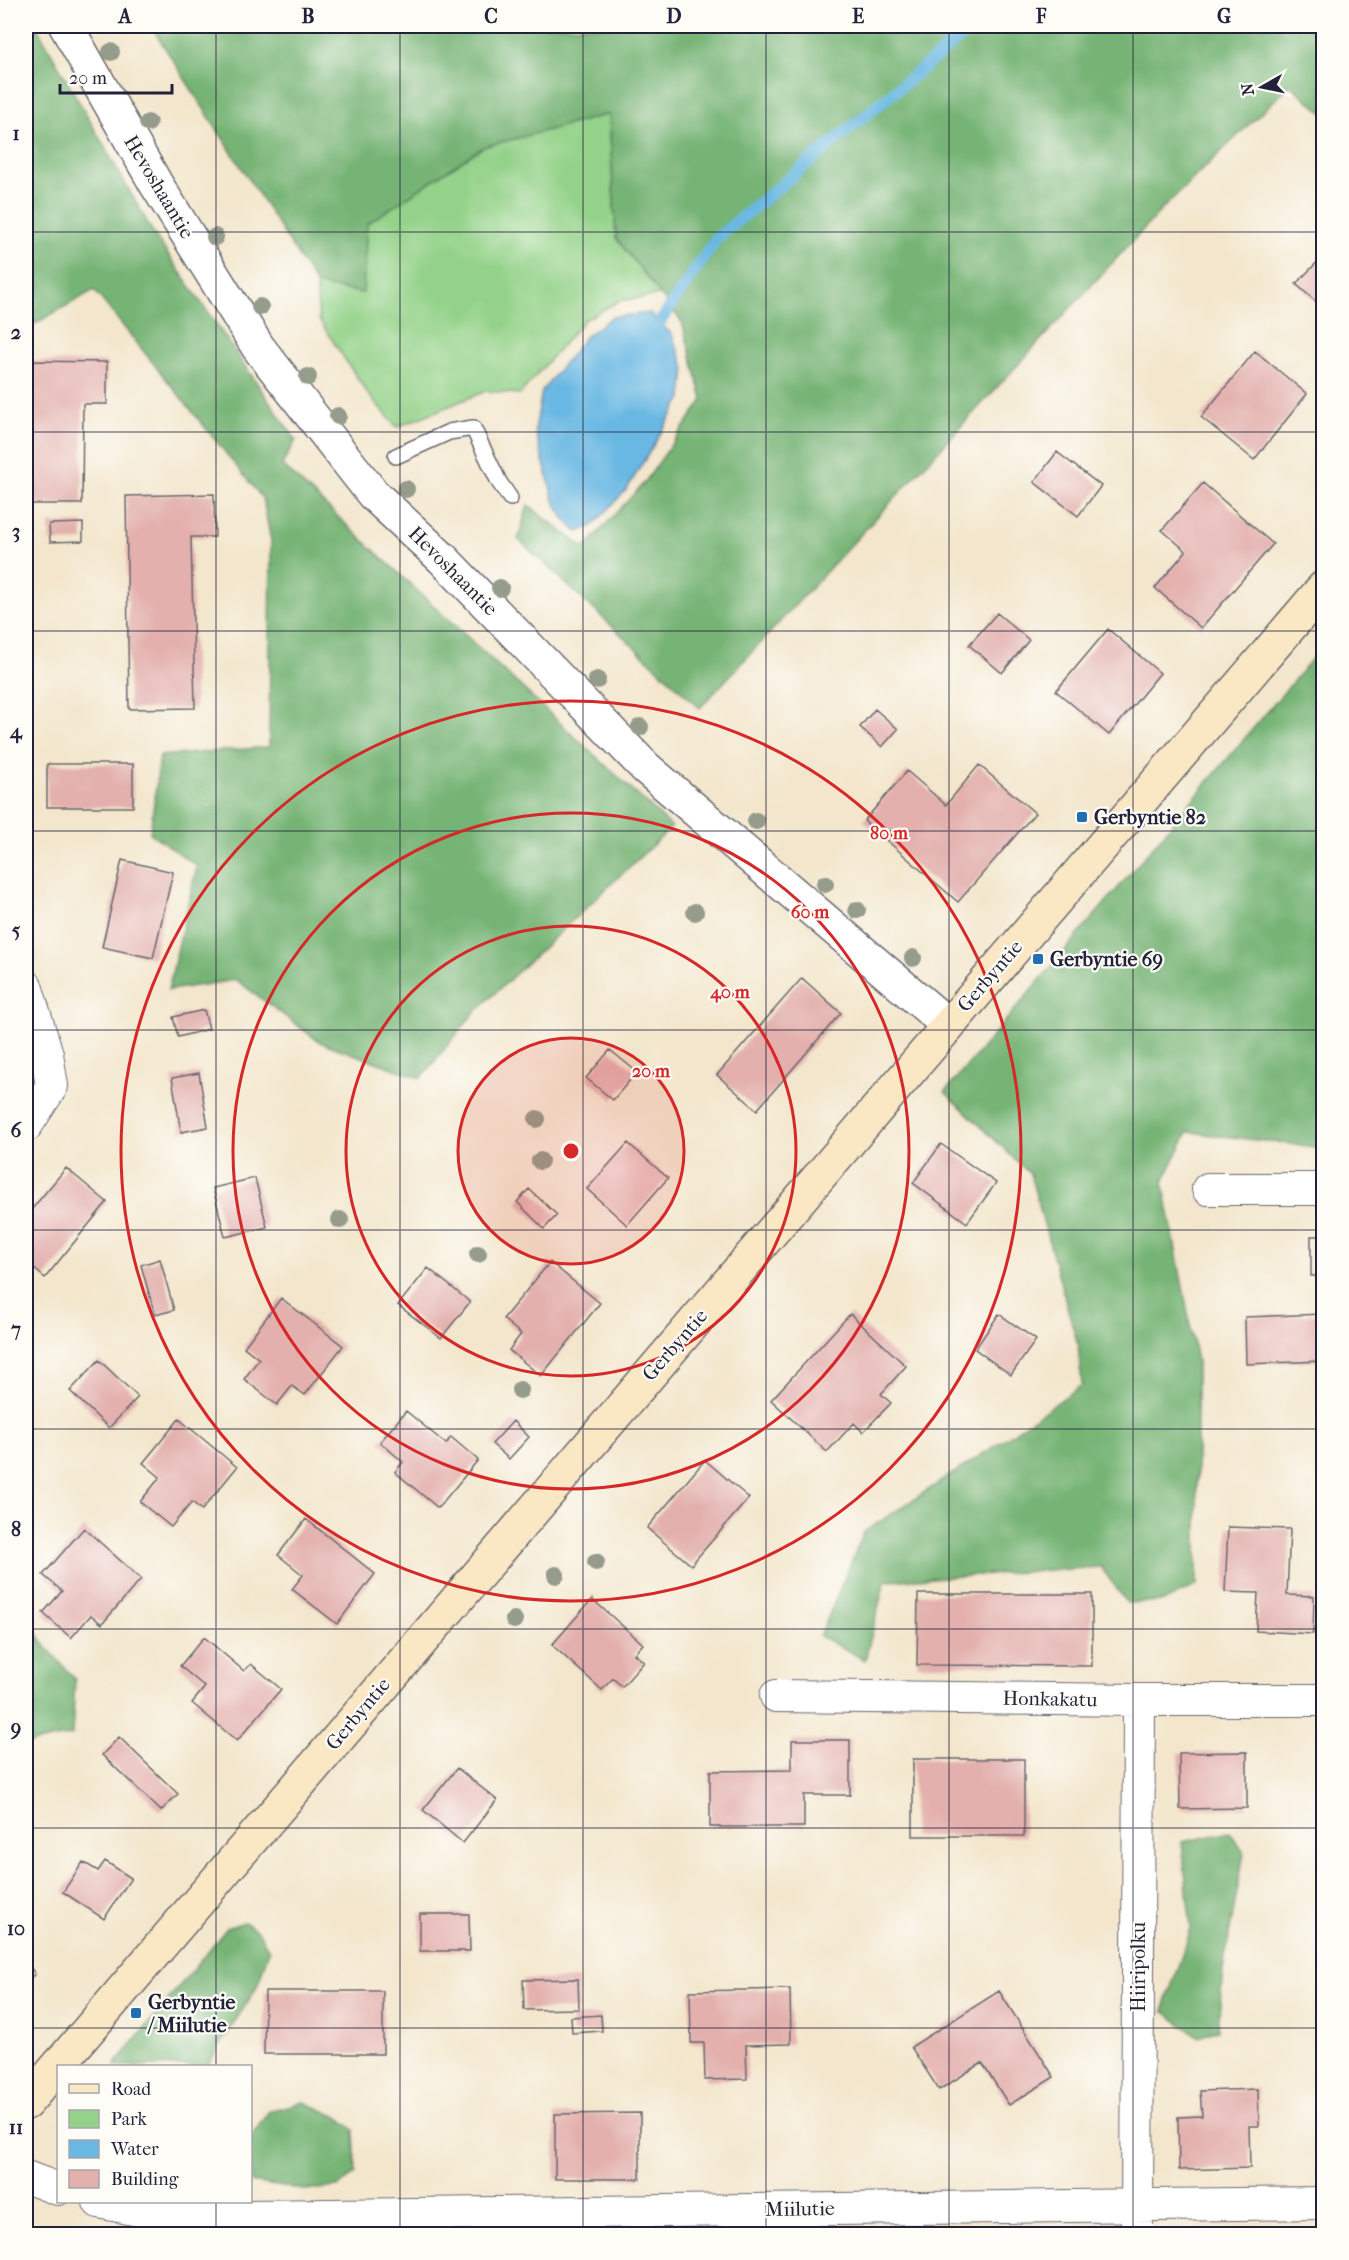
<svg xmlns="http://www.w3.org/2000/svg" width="1349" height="2260" font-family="'IM FELL French Canon',serif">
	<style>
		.green { fill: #93d288; stroke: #5a7a62; stroke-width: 1.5 }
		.forest { fill: #76b474; stroke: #4c6b58; stroke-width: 1.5 }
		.water { fill: #69b8e3; stroke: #466d8f; stroke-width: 1.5 }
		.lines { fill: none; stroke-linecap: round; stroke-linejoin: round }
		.stream { stroke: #69b8e3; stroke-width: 12 }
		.building { fill: #e3b0ad }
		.service-casing { stroke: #6b676e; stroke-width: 18 }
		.minor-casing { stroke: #6b676e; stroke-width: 34 }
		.tertiary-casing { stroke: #6b676e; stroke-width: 36 }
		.secondary-casing { stroke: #6b676e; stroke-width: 36 }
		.service { stroke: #fff; stroke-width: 15 }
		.minor { stroke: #fff; stroke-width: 32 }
		.tertiary { stroke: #fff; stroke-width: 33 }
		.secondary { stroke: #fae7c3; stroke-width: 33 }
		.tree { fill: #969c8b }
		.grid { fill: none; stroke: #22223b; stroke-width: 1.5; stroke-opacity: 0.55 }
		.ring { fill: none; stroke: #d62828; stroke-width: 3 }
		.poi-dot { fill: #1f6fb2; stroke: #fdfcf7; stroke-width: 2 }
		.labels { text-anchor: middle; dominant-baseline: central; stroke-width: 4.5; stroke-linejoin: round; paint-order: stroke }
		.street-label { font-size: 20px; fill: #22223b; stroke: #fdfcf7 }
		.poi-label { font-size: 20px; font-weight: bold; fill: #22223b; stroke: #fdfcf7; text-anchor: start }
		.centre { fill: #d62828; stroke: #fdfcf7; stroke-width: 3 }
		.ring-label { font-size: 18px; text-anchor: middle; font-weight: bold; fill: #d62828; stroke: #fdfcf7; stroke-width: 4.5; stroke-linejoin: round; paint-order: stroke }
		.neatline { fill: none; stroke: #22223b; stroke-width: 2 }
		.grid-label { font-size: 20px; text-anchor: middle; font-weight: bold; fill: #22223b }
	</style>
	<rect width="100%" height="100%" fill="#fdfcf7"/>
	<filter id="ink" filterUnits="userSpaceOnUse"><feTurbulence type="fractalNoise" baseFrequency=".0167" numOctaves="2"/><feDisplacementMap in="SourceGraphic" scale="12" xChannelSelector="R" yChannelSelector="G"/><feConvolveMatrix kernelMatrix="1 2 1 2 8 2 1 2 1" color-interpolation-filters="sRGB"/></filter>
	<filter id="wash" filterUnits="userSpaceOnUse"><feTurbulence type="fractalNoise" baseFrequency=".008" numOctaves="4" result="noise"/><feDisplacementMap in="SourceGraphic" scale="24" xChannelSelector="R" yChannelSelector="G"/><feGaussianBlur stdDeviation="1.35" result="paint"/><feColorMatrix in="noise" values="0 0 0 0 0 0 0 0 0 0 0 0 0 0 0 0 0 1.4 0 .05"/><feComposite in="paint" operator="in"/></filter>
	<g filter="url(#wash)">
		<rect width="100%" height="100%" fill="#f3e6cc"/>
		<path class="green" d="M609,114l7,124 45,57 -42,6 -35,19 -64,74 -34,-3 -89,36 -29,-33 -49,-74 -3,-36 47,9 3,-69 117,-77z"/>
		<path class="forest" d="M26,26h10l118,208 142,206 -14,25 390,362 -198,186 -53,65 -101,-36 -84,-62 -68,10 29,-124 -47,-33 10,-77 109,-9 2,-206 -8,-42 -169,-209 -68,39z
			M151,26h1172v87l-33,-28 -125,121 -465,502 -182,-169 10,-34 56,43 61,-66 58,-82 -21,-78 -66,-84 -7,-124 -126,33 -116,77 -4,69 -47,-9z
			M1323,646v502l-135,-16 -25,50 34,179v224l-32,16 -38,2 -26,-36 -216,14 -20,79 -45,-24 44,-104 122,-80 96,-67 -4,-40 -48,-171 -85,-82z
			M26,1616l18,28 31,35 -3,56 -46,9z
			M1230,1832l14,21 -21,116 -5,61 -19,7 -36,-26 28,-82 -9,-87z
			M244,1922l14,9 11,19 -12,37 -50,79h-93l113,-138z
			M304,2102l34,15 16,13 2,43 -18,14 -34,3 -53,-8v-45l18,-26z"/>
		<path class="water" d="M650,313l22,22 13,33 -3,30 -55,91 -35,37 -15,6 -13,-14 -10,-17 -19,-71 7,-39 44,-55 26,-19z"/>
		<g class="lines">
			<path class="stream" d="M660,322l57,-84 257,-212"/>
		</g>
		<g id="blocks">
			<path class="building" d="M1324,255v54l-28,-25z
				M1255,351l52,43 -53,66 -53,-43z
				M26,361l81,1v42h-24l-1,100h-56z
				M1057,452l44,34 -23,30 -44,-34z
				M1203,483l70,61 -72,84 -46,-40 31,-37 -24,-21z
				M214,494l1,43h-24l4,171 -66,1 -3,-213z
				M83,523v18l-33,1 -1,-18z
				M997,613l32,27 -27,33 -33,-28z
				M1108,629l52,44 -51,62 -53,-44z
				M875,709l23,20 -16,18 -22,-20z
				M47,764h86v43h-86z
				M979,765l56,48 -77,89 -94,-81 43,-50 39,34z
				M122,860l51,12 -20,86 -51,-11z
				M802,978l39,35 -84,97 -40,-35z
				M204,1010l5,19 -31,8 -5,-20z
				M610,1050l27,22 -24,28 -27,-22z
				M199,1073l9,54 -27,5 -9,-54z
				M628,1143l40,35 -41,47 -40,-36z
				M941,1144l55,39 -29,40 -54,-40z
				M66,1168l41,34 -62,76 -19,-16v-46z
				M255,1178l12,49 -42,10 -12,-49z
				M529,1189l28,26 -13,14 -27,-27z
				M1311,1236h13v40h-13z
				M160,1259l14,51 -19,5 -14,-50z
				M550,1262l50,41 -59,73 -32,-26 12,-16 -18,-15z
				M428,1268l42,34 -29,36 -43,-33z
				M281,1298l62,48 -38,49 -13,-9 -15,19 -33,-26 15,-20 -15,-12z
				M850,1314l56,52 -25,28 10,9 -28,29 -9,-9 -27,29 -56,-52z
				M999,1314l37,26 -25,35 -36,-26z
				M1324,1314v47l-78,3 -1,-47z
				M99,1360l39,37 -29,31 -39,-37z
				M406,1411l40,33 5,-7 27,23 -40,48 -43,-36 8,-10 -23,-20z
				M179,1419l58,48 -35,43 -10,-8 -21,25 -31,-25 20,-25 -17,-14z
				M513,1421l16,16 -20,22 -17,-15z
				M705,1460l44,38 -58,67 -44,-37z
				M306,1519l69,55 -38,50 -45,-35 11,-14 -25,-20z
				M1228,1527l62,2 -3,66 27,1 -1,38 -57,-3 2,-38 -33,-1z
				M84,1528l57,51 -39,45 -11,-9 -20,23 -28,-25 19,-22 -19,-16z
				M918,1594h174v72l-175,-1z
				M592,1599l51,45 -9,10 10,8 -22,25 -9,-9 -11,12 -50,-45z
				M204,1637l40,34 7,-7 30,25 -44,52 -45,-38 13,-16 -25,-21z
				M119,1737l59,57 -17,17 -59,-56z
				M792,1740h58v55h-46v32h-94v-56l82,-1z
				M1247,1752v56l-67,1 -1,-56z
				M913,1759h111v77h-111z
				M457,1768l40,32 -34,43 -40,-33z
				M105,1861l26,17 -27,41 -41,-27 20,-30 15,9z
				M420,1914h49l1,37h-50z
				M26,1961l9,13 -9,7z
				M578,1979l1,30 -55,1 -1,-30z
				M790,1989l1,55 -45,1 1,34 -42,1 -1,-37h-13l-1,-52z
				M265,1991h118v63h-119z
				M999,1991l55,86 -45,28 -27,-42 -43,27 -28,-43z
				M601,2015l1,16 -30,2 -1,-16z
				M1258,2089l1,37h-10l1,42 -71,2 -1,-53 24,-1 -2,-25z
				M640,2113v66h-85v-65z"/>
		</g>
	</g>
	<g filter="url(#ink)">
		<use href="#blocks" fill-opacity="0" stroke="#6b676e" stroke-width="1.5"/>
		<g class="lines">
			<g class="service-casing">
				<path id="service" d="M396,456l53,-24 24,-4 26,54 11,16"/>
			</g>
			<g class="minor-casing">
				<path id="minor" d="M26,986l21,68 5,32 -26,40
					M1208,1189h116
					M776,1696l363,4h185
					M26,2177l32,12
					M99,2202l75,15 1150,-14
					M1137,2234l2,-534"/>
			</g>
			<g class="tertiary-casing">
				<path id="tertiary" d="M66,26l90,158 102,163 115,147 70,65 203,209 302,257"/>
			</g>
			<g class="secondary-casing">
				<path id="secondary" d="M26,2103l1298,-1516"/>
			</g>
			<use href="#service" class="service"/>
			<use href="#minor" class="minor"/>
			<use href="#tertiary" class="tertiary"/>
			<use href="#secondary" class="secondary"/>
		</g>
		<g class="tree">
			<circle cx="111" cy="52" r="9"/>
			<circle cx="148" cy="123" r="9"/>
			<circle cx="215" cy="237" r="9"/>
			<circle cx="260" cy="307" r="9"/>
			<circle cx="308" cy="377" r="9"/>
			<circle cx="338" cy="416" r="9"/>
			<circle cx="406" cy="489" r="9"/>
			<circle cx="500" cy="588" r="9"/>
			<circle cx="597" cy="680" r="9"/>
			<circle cx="640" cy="727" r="9"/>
			<circle cx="756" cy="821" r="9"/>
			<circle cx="825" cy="884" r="9"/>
			<circle cx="857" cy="910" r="9"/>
			<circle cx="695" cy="912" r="9"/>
			<circle cx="913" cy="958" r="9"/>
			<circle cx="537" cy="1119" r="9"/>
			<circle cx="540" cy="1161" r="9"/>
			<circle cx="340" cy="1220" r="9"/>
			<circle cx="478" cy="1254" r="9"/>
			<circle cx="520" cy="1390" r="9"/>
			<circle cx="596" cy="1562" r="9"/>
			<circle cx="556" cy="1575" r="9"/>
			<circle cx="514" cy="1620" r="9"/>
		</g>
	</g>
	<path class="grid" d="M216,26v2040M400,26v2208M583,26v2208M766,26v2208M949,26v2208M1133,26v2208M26,232h1298M26,432h1298M26,631h1298M26,831h1298M26,1030h1298M26,1230h1298M26,1429h1298M26,1629h1298M26,1828h1298M26,2028h1298M216,2202v32"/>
	<circle cx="571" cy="1151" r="113" fill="#d62828" fill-opacity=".12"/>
	<g class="ring">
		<circle cx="571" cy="1151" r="113"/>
		<circle cx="571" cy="1151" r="225"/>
		<circle cx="571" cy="1151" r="338"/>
		<circle cx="571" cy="1151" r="450"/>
	</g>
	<g class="poi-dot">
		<rect x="1076" y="811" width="12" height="12" rx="3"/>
		<rect x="1032" y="953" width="12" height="12" rx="3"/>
		<rect x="130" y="2007" width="12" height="12" rx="3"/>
	</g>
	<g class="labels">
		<g class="street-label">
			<text transform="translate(159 187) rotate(59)">Hevoshaantie</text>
			<text transform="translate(453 571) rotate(45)">Hevoshaantie</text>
			<text transform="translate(990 976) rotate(-49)">Gerbyntie</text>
			<text transform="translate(675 1345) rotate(-49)">Gerbyntie</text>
			<text transform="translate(1050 1699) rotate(1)">Honkakatu</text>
			<text transform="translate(358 1714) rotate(-50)">Gerbyntie</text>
			<text transform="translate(1138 1967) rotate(-90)">Hiiripolku</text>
			<text transform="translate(800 2209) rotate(-1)">Miilutie</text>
		</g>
		<g class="poi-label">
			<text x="1094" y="817">Gerbyntie 82</text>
			<text x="1050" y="959">Gerbyntie 69</text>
			<text x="148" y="2002">Gerbyntie<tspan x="148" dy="23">/ Miilutie</tspan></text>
		</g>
	</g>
	<circle cx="571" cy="1151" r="9" class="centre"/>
	<g class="ring-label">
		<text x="889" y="839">80 m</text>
		<text x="810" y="918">60 m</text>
		<text x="730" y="998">40 m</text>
		<text x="651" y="1077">20 m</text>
	</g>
	<rect width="1349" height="2260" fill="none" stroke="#fdfcf7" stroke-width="66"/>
	<rect x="57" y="2065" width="195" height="138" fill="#fdfcf7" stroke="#a5a5ac" stroke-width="1.5"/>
	<rect x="69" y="2084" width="30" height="9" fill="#fae7c3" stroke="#a5a5ac" stroke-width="1.5"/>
	<text x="111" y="2095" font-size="18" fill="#22223b">Road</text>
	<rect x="69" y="2110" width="30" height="18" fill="#93d288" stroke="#a5a5ac" stroke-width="1.5"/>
	<text x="111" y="2125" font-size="18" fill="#22223b">Park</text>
	<rect x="69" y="2140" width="30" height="18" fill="#69b8e3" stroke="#a5a5ac" stroke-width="1.5"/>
	<text x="111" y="2155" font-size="18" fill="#22223b">Water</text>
	<rect x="69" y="2170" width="30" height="18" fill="#e3b0ad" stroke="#a5a5ac" stroke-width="1.5"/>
	<text x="111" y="2185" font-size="18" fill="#22223b">Building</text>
	<g transform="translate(1262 87) rotate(261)" stroke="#fdfcf7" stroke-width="4.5" paint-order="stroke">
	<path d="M0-4.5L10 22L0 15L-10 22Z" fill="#22223b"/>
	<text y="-9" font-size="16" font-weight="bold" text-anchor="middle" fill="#22223b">N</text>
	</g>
	<path d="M60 84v9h112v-9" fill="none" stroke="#22223b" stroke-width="3"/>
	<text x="69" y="84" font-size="18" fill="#22223b" stroke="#fdfcf7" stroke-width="4.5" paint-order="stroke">20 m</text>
	<rect x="33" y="33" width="1283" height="2194" class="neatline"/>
	<g class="grid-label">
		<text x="125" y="23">A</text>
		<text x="308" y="23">B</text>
		<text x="491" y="23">C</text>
		<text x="674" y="23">D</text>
		<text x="858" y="23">E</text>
		<text x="1041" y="23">F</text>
		<text x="1224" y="23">G</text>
		<text x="16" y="140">1</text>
		<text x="16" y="339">2</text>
		<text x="16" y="538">3</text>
		<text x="16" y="738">4</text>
		<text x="16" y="937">5</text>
		<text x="16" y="1137">6</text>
		<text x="16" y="1336">7</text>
		<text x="16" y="1536">8</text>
		<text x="16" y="1735">9</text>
		<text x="16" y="1935">10</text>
		<text x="16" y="2134">11</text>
	</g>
</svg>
